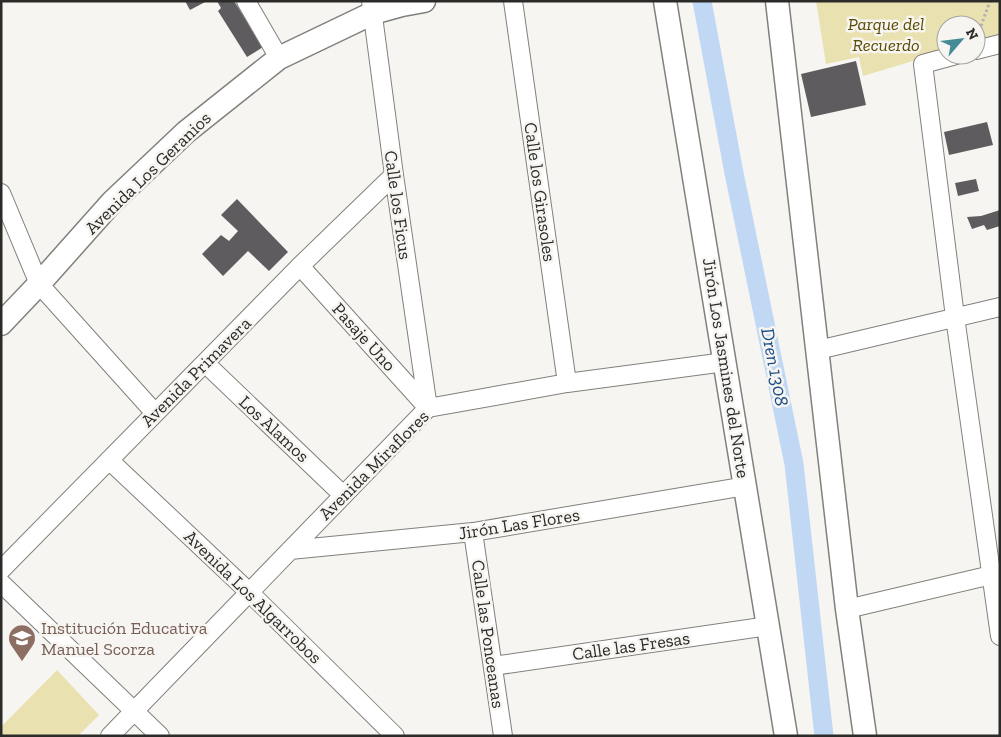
<svg xmlns="http://www.w3.org/2000/svg" width="1001" height="737" font-family="'Zilla Slab',serif">
	<style>
		.green { fill: #eae1b0 }
		.lines { fill: none; stroke-linecap: round; stroke-linejoin: round }
		.canal { stroke: #c1d8f5; stroke-width: 19 }
		.building { fill: #5f5c5f }
		.minor-casing { stroke: #81807c; stroke-width: 20 }
		.tertiary-casing { stroke: #81807c; stroke-width: 25 }
		.path { stroke: #b3b2af; stroke-width: 3; stroke-dasharray: 2.5 2.5; stroke-linecap: butt }
		.minor { stroke: #fff; stroke-width: 18 }
		.tertiary { stroke: #fff; stroke-width: 22 }
		.labels { text-anchor: middle; dominant-baseline: central; stroke-width: 5; stroke-linejoin: round; paint-order: stroke }
		.park-label { font-size: 18px; font-style: italic; fill: #594c00; stroke: #f6f5f1 }
		.street-label { font-size: 18px; fill: #2b2b29; stroke: #f6f5f1 }
		.education-label { font-size: 18px; fill: #785e54; stroke: #f6f5f1; text-anchor: start }
		.water-label { font-size: 19px; font-style: italic; fill: #194b84; stroke: #f6f5f1 }
	</style>
	<rect width="100%" height="100%" fill="#f6f5f1"/>
	<path class="green" d="M816,1h184v34l-24,7v-17h-30v26l-83,25 -4,-19 -33,7z
		M57,670l42,45 -21,21h-77v-9z"/>
	<g class="lines">
		<path class="canal" d="M702,1l32,172 60,291 30,272"/>
	</g>
	<path class="building" d="M185,1h22l-17,9z
		M217,1h17l29,46 -16,10 -29,-46 3,-3z
		M856,61l10,44 -55,12 -10,-43z
		M987,122l6,23 -44,10 -5,-23z
		M976,179l3,12 -21,5 -3,-13z
		M237,199l51,53 -19,19 -21,-20 -25,25 -21,-22 19,-19 8,6 9,-10 -17,-16z
		M1000,210v16l-13,4 -3,-5 -12,4 -5,-12 14,-1z"/>
	<g class="lines">
		<g class="minor-casing">
			<path id="minor" d="M246,1l33,57
				M371,1l23,174 34,233
				M513,1l54,382
				M976,50l24,-6
				M956,55l-33,9 32,253 45,319
				M1,193l38,91 116,129
				M300,266l128,142
				M818,350l182,-43
				M205,363l138,132
				M109,460l140,132 146,144
				M473,532l30,204
				M290,550l183,-18 273,-46
				M1,570l299,-304 94,-91
				M1,583l159,153
				M847,609l153,-36
				M493,666l275,-40
				M110,736l318,-328 139,-25 158,-21"/>
		</g>
		<g class="tertiary-casing">
			<path id="tertiary" d="M665,1l121,735
				M777,1l70,608 18,127
				M1,324l38,-40 73,-82 74,-70 93,-74 94,-45 29,-8 22,-4"/>
		</g>
		<path class="path" d="M981,26l9,-25"/>
		<use href="#minor" class="minor"/>
		<use href="#tertiary" class="tertiary"/>
	</g>
	<defs>
		<g id="school-pin" transform="scale(1.4375)"><path d="M0 17L-7.5 6A9.5 9.5 0 1 1 7.5 6Z" fill="#8d6e63" stroke="#f6f5f1"/><path d="M0-5L7-2L0 1L-7-2ZM-4 1L0 2.5L4 1V4Q0 6-4 4Z" fill="#fff"/></g>
	</defs>
	<g fill-rule="evenodd">
		<use href="#school-pin" x="22" y="638"/>
	</g>
	<g class="labels">
		<g class="park-label">
			<text x="886" y="24">Parque del<tspan x="886" dy="21">Recuerdo</tspan></text>
		</g>
		<g class="street-label">
			<text transform="translate(148 173) rotate(-44)">Avenida Los Geranios</text>
			<text transform="translate(540 192) rotate(82)">Calle los Girasoles</text>
			<text transform="translate(398 205) rotate(82)">Calle los Ficus</text>
			<text transform="translate(364 337) rotate(48)">Pasaje Uno</text>
			<text transform="translate(726 368) rotate(81)">Jirón Los Jasmines del Norte</text>
			<text transform="translate(196 372) rotate(-45)">Avenida Primavera</text>
			<text transform="translate(274 429) rotate(43)">Los Alamos</text>
			<text transform="translate(374 465) rotate(-45)">Avenida Miraflores</text>
			<text transform="translate(519 524) rotate(-9)">Jirón Las Flores</text>
			<text transform="translate(253 597) rotate(44)">Avenida Los Algarrobos</text>
			<text transform="translate(488 634) rotate(82)">Calle las Ponceanas</text>
			<text transform="translate(631 646) rotate(-8)">Calle las Fresas</text>
		</g>
		<g class="education-label">
			<text x="41" y="628">Institución Educativa<tspan x="41" dy="21">Manuel Scorza</tspan></text>
		</g>
		<g class="water-label">
			<text transform="translate(775 367) rotate(79)">Dren 1308</text>
		</g>
	</g>
	<rect width="1001" height="737" fill="none" stroke="#2b2b29" stroke-width="5"/>
	<g transform="translate(961 40) rotate(62)"><circle r="24" fill="#f6f5f1" stroke="#a5a4a1"/>
	<path d="M0-4L9 19L0 12L-9 19Z" fill="#458b95"/>
	<text y="-8" font-size="14" font-weight="bold" text-anchor="middle" fill="#2b2b29">N</text>
	</g>
</svg>
